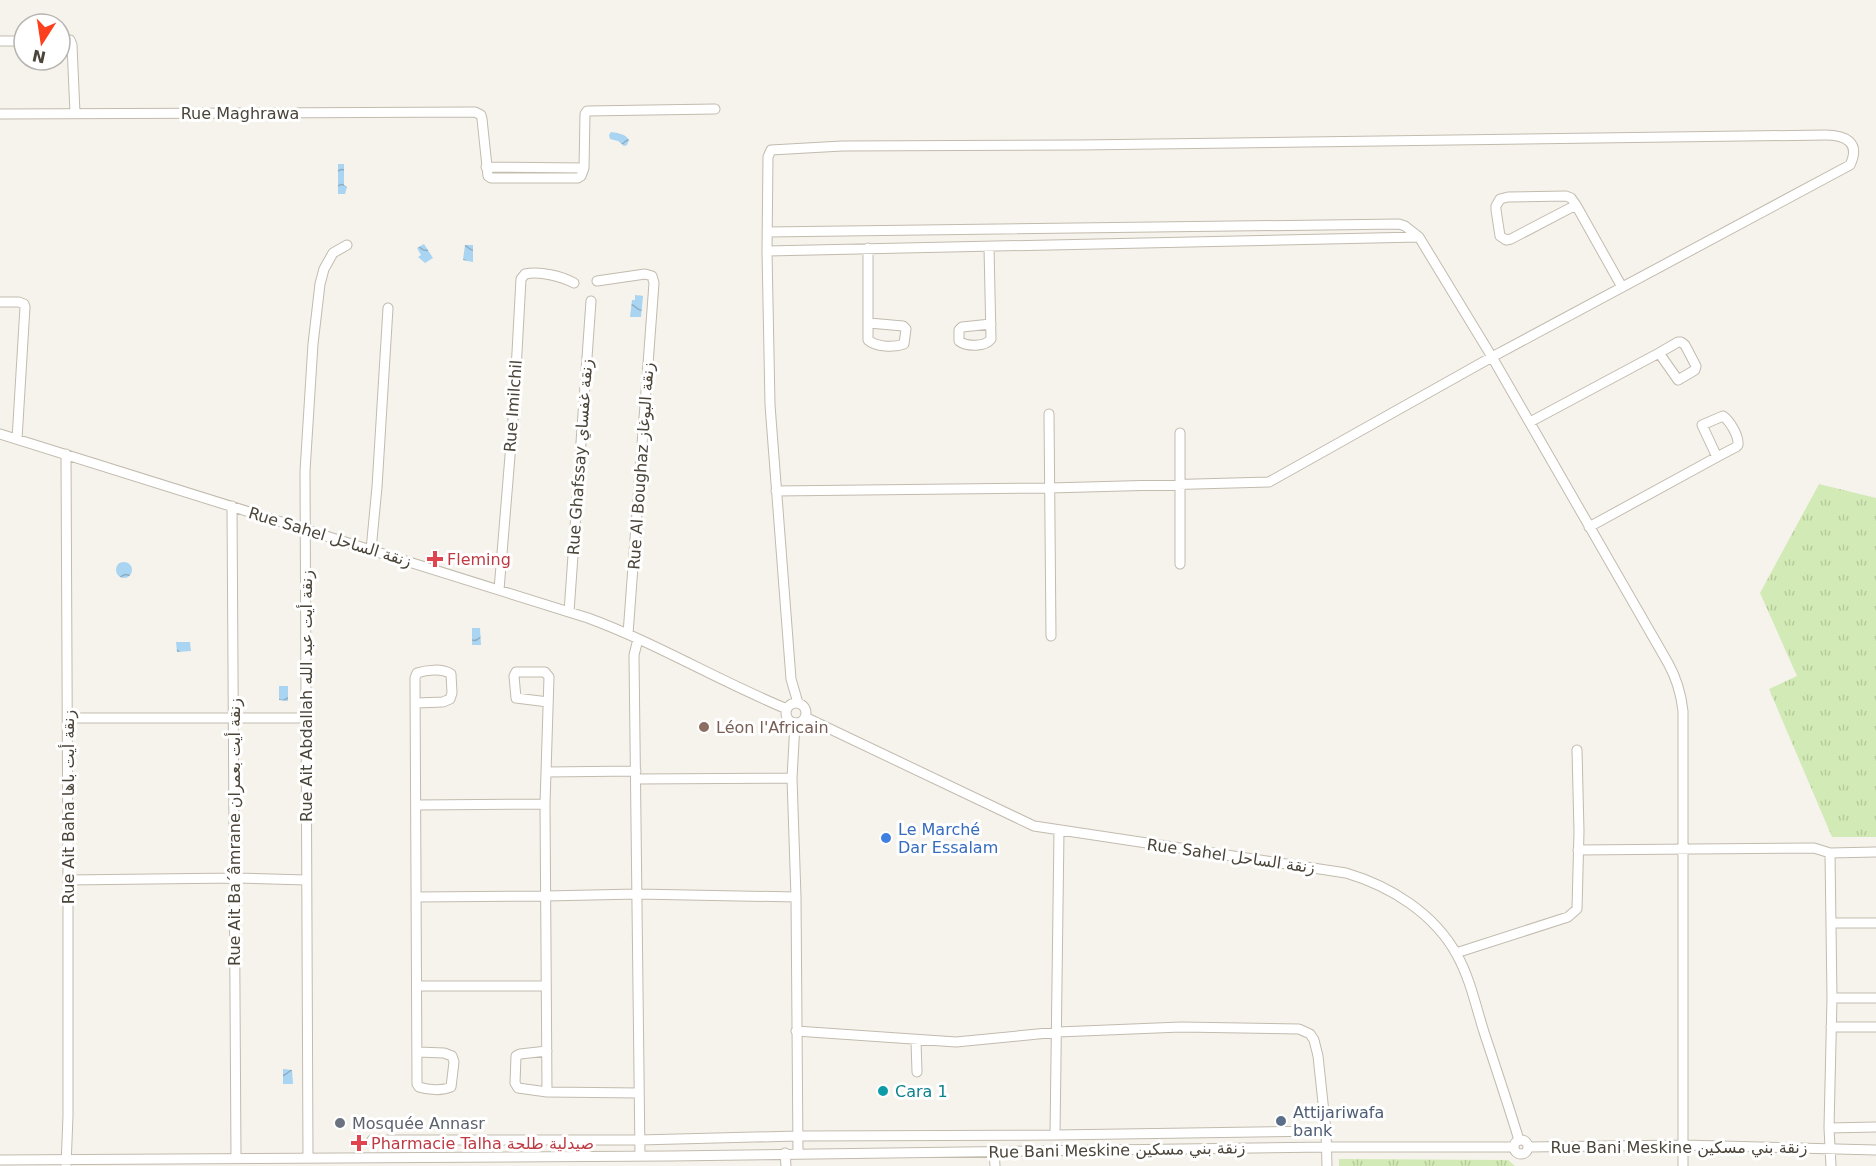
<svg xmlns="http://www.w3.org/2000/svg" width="1876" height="1166" font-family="'DejaVu Sans','Noto Naskh Arabic',sans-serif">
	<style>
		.grass { fill: url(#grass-tufts) }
		.water { fill: url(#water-waves) }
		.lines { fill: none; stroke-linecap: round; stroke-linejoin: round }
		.minor-casing { stroke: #c2bbae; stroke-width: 11 }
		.minor { stroke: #fff; stroke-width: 9 }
		.health-dot { fill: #e0444e; stroke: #fff; stroke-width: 2 }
		.education-dot { fill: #8d6e63; stroke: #fff; stroke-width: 2 }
		.shop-dot { fill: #3f7fe0; stroke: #fff; stroke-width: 2 }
		.culture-dot { fill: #0f9aa8; stroke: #fff; stroke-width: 2 }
		.service-dot { fill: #5c6f8a; stroke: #fff; stroke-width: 2 }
		.worship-dot { fill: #6b7280; stroke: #fff; stroke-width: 2 }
		.labels { text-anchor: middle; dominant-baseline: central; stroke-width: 6; stroke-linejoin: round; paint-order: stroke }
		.street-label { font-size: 16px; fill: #4b4439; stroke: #fff }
		.health-label { font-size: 16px; fill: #be3a42; stroke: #fff; text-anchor: start }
		.education-label { font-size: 16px; fill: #785e54; stroke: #fff; text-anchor: start }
		.shop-label { font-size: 16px; fill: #366cbe; stroke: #fff; text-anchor: start }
		.culture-label { font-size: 16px; fill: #0d838f; stroke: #fff; text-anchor: start }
		.service-label { font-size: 16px; fill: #4e5e75; stroke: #fff; text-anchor: start }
		.worship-label { font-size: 16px; fill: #5b616d; stroke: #fff; text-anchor: start }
	</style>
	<defs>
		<pattern id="grass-tufts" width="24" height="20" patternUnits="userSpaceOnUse" patternTransform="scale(1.5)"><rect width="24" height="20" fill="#d2eab5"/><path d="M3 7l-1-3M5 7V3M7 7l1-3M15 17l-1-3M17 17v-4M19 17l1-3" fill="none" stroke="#b6ca9c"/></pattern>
		<pattern id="water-waves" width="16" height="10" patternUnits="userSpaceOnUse" patternTransform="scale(1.5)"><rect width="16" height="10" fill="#a9d4f2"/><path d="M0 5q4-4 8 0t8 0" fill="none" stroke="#8caec5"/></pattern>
	</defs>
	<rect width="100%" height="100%" fill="#f6f3ec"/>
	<path class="grass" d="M1819,484l57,14v339h-44l-63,-148 28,-13 -37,-83z
		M1339,1159l169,1 7,6h-176z"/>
	<path class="water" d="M611,132c8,1 14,2 18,8l-2,5 -3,1 -6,-5 -8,-2 -1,-4z
		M338,164h6v21l3,2 -2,7h-7z
		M424,244l9,14 -8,5 -7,-6 3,-2 -4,-7z
		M465,245h8v17l-10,-2z
		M635,295l8,1 -2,21h-11l2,-17h3z
		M116 570a8 8 0 1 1 16 0a8 8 0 1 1-16 0Z
		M472,628h8l1,17h-9z
		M176,642h14l1,9 -14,1z
		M279,686h9v15l-9,-1z
		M283,1069l9,1 1,14h-10z"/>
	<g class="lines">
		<g class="minor-casing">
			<path id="minor" d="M60,40h10l2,5 3,68
				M0,41h24
				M0,114l475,-2 6,3 1,4 6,57 3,2h87l3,-2 3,-8 1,-54 2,-3 128,-2
				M486,167l98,1
				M1566,196l5,2 5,7 -65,34 -5,1 -6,-4 -4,-26v-4l4,-7 8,-2z
				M1576,205l46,82
				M767,232l632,-8 6,2 14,11 73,120 176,306c9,16 13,30 15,48v455
				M989,247l2,92c-6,8 -24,8 -32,2v-11l3,-3 29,-3
				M868,248v92c8,7 26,8 36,4l2,-15 -3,-3 -34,-3
				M767,251l652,-14
				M597,281l48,-7 7,2 2,7 -26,351
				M0,302h19l5,2 1,3 -8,132
				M1049,414l2,222
				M1530,422l129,-69 19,-11h3l4,3 11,21 -1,4 -17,10 -19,-27
				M1180,433v131
				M0,434l588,184c68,25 131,63 199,91
				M66,454l2,426v236l-2,50
				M776,491l274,-3 219,-6 223,-125 358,-192c11,-23 -5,-30 -25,-30l-746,10 -237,1 -71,4 -3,7 -1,94 3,154 21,274 7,24
				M232,506l4,652
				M1589,527l128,-70 19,-10 2,-2c1,-9 -8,-24 -15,-29l-21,9 15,32
				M371,550l6,-63 11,-179
				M499,590l15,-183 7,-128 4,-5c15,-3 36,2 49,9
				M569,612l22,-311
				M638,639l-4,16 6,501
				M416,703l27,-1 7,-3 2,-6 -1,-19c-9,-6 -25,-4 -34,-1l-2,5 2,406 2,3c9,3 23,4 32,0l3,-25 -2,-6 -8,-3 -26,-1
				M786 713a10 10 0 1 1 20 0a10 10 0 1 1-20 0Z
				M805,717l229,109 312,47c44,13 88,40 111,82 13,23 19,52 27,77 12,36 24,72 35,108
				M67,718h238
				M795,723l-3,55 4,119 2,256
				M546,772l90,-1
				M636,779l156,-1
				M417,805l128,-1
				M1578,850l236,-2 16,5 46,-1
				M1830,853l2,145 -3,130 2,38
				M68,880l167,-2 71,2
				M416,897l130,-1 91,-2 159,3
				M1831,923h45
				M1456,953l112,-36 9,-8 2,-78 -2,-81
				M417,986h129
				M1832,998h44
				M1831,1027h45
				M796,1031l160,11 102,-10 123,-5 118,2 11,5 4,6 4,16 8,75 1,35
				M916,1041l1,31
				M547,1051l-27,3 -4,2 -1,27 3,5 29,4 92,1
				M547,1092l-2,-288 4,-127 -4,-5h-29l-2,4 2,22 32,4
				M1829,1128l47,-1
				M1055,1135l4,-304
				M1514 1147a7 7 0 1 1 14 0a7 7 0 1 1-14 0Z
				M372,1140h267l158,-4 258,-1 271,-4
				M1529,1147l154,-2 193,5
				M994,1151l1,15
				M785,1153l1,13
				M308,1158l-3,-687 8,-127 7,-60 4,-15 9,-16 14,-8
				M0,1160l670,-4 657,-9h187"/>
		</g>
		<use href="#minor" class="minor"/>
	</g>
	<g class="health-dot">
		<path d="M432 550h6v6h6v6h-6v6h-6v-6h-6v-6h6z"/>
		<path d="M356 1134h6v6h6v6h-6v6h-6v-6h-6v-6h6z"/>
	</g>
	<circle class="education-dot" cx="704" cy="727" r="6"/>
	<circle class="shop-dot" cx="886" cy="838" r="6"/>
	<circle class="culture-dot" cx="883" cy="1091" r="6"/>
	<circle class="service-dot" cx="1281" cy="1121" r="6"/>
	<circle class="worship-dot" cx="340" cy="1123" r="6"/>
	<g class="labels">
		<g class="street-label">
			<text x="240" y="113">Rue Maghrawa</text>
			<text transform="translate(513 406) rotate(-86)">Rue Imilchil</text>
			<text transform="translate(580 457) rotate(-86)">Rue Ghafssay زنقة غفساي</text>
			<text transform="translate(641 466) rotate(-86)">Rue Al Boughaz زنقة البوغاز</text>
			<text transform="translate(330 537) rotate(17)">Rue Sahel زنقة الساحل</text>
			<text transform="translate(306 696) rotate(-90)">Rue Ait Abdallah زنقة أيت عبد الله</text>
			<text transform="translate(68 807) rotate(-90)">Rue Ait Baha زنقة أيت باها</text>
			<text transform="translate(234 832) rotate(-90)">Rue Ait Ba´âmrane زنقة أيت بعمران</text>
			<text transform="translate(1231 856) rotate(8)">Rue Sahel زنقة الساحل</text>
			<text x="1679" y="1147">Rue Bani Meskine زنقة بني مسكين</text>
			<text transform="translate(1117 1150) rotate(-1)">Rue Bani Meskine زنقة بني مسكين</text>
		</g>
		<g class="health-label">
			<text x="447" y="559">Fleming</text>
			<text x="371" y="1143">Pharmacie Talha صيدلية طلحة</text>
		</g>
		<g class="education-label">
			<text x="716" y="727">Léon l'Africain</text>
		</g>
		<g class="shop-label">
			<text x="898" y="829">Le Marché<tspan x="898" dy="18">Dar Essalam</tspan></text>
		</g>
		<g class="culture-label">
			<text x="895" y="1091">Cara 1</text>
		</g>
		<g class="service-label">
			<text x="1293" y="1112">Attijariwafa<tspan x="1293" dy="18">bank</tspan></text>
		</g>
		<g class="worship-label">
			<text x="352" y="1123">Mosquée Annasr</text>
		</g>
	</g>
	<g transform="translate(42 42) rotate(192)"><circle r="28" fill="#ffffff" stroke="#b7b4b0" stroke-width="1.5"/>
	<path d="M0-4.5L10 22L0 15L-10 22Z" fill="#fc3f1d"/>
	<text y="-9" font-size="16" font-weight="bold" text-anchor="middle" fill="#4b4439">N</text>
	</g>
</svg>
